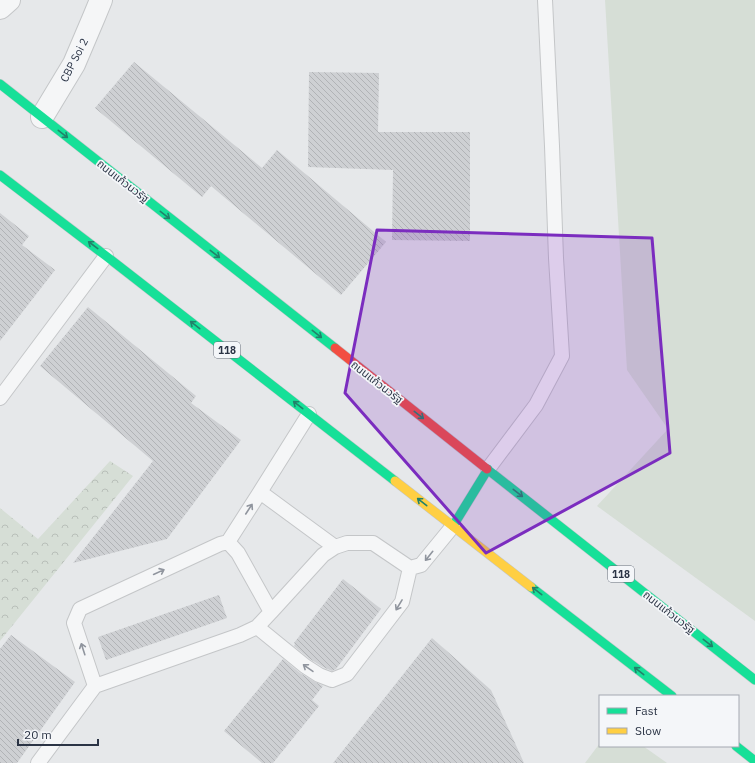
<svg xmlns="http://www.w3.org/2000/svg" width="755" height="763" font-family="'IBM Plex Sans','Noto Sans Thai',sans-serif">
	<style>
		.green { fill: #d6ded6 }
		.forest { fill: url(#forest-crowns) }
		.building { fill: url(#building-back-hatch) }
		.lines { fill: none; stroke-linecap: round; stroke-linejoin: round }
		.lane-casing { stroke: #c4c6c8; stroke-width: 16 }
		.street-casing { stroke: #c4c6c8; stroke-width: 24 }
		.fast-casing { stroke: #c2c5c8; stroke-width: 10 }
		.slow-casing { stroke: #c2c5c8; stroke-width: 10 }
		.jam-casing { stroke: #c2c5c8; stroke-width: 10 }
		.lane { stroke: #f5f6f7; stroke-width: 14 }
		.street { stroke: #f5f6f7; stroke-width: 22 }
		.fast { stroke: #16e098; stroke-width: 9 }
		.slow { stroke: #ffcf43; stroke-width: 9 }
		.jam { stroke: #f24e42; stroke-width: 9 }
		.oneway { stroke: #22816a }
		.oneway2 { stroke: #90959e }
		.marked { fill: #7b2cbf; fill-opacity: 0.2; stroke: #7b2cbf; stroke-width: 3; stroke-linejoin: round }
		.labels { text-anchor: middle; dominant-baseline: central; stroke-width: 3.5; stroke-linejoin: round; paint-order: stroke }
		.shield { fill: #f4f6f9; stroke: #676e7b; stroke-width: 1 }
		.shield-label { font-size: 10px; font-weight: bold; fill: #2b3445 }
		.street-label { font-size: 11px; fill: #2b3445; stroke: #f4f6f9 }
	</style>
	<defs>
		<pattern id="forest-crowns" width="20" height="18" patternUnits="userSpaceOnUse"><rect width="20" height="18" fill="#d6ded6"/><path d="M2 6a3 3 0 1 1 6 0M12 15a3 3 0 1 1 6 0" fill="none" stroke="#b8bfb9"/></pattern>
		<pattern id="building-back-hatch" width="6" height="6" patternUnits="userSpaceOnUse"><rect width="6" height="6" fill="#ced0d3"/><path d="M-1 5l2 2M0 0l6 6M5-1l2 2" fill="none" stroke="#b1b3b6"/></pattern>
	</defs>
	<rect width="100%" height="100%" fill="#e6e8ea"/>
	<path class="green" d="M605,0h150v621l-158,-115 71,-77 -41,-59z
		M600,743v3h43l24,17h-82z"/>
	<path class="forest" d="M110,461l23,15 -133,165v-133l38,31z"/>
	<path class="building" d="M134,62l128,106 15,-18 109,92 -45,53 -130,-109 -9,11 -107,-89z
		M309,72l70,1 -1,59h92v109l-78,-1 1,-70 -85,-3z
		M0,213l29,23 -7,9 33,25 -55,71z
		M88,307l108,89 -5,7 50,37 -74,99 -94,24 80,-102 -113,-95z
		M343,579l38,30 -45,60 -4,2 -9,-4 -13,-8 -16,-13 1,-2 -1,-1z
		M219,595l8,23 -121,42 -8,-23z
		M11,635l64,47 -58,81h-17v-114z
		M432,638l59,52 33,73h-191z
		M283,659l17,14 15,9 8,4 -11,14 7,6 -46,57h-11l-38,-32z"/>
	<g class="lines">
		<g class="lane-casing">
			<path id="lane" d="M0,398l106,-142
				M488,469l48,-64 26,-49 -6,-98 -4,-112 -7,-146
				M260,492l49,-78
				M228,542l10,11 33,59 52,-57 12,-8 12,-4h26l37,25 11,-3 32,-39
				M257,627l48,39 14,9 13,5 15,-6 55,-72 8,-34
				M95,686l-21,-63 6,-14 140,-65 8,-2 32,-50 75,55
				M38,763l57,-77 145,-51 17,-8 14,-15"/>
		</g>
		<g class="street-casing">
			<path id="street" d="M0,8l9,-8
				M42,117l32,-53 20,-47 7,-17"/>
		</g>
		<g class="fast-casing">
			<path id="fast" d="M0,84l335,264
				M0,175l106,81 289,225
				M487,469l268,211
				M453,526l35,-57
				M531,587l141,109
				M736,746l19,15"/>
		</g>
		<g class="slow-casing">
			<path id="slow" d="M395,481l136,106"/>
		</g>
		<g class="jam-casing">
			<path id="jam" d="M335,348l152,121"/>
		</g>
		<use href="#lane" class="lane"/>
		<use href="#street" class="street"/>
		<use href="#fast" class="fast"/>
		<use href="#slow" class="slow"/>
		<use href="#jam" class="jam"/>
	</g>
	<defs><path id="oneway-shaft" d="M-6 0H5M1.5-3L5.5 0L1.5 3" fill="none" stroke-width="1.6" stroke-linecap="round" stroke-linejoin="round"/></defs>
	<g class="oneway">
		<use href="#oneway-shaft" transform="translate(63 134) rotate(38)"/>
		<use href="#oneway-shaft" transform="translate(165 215) rotate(38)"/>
		<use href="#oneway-shaft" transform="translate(93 245) rotate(-143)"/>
		<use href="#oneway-shaft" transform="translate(215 254) rotate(38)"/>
		<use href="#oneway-shaft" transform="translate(195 325) rotate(-142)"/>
		<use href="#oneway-shaft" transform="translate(317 334) rotate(38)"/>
		<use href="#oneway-shaft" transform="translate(298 405) rotate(-142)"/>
		<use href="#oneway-shaft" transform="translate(419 415) rotate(38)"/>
		<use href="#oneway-shaft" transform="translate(518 493) rotate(38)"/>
		<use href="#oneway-shaft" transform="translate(422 502) rotate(-142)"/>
		<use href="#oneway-shaft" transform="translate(537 591) rotate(-142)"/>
		<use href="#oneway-shaft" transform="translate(708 643) rotate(38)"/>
		<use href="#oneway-shaft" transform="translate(639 671) rotate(-142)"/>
	</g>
	<g class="oneway2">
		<use href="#oneway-shaft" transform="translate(249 509) rotate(-57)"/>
		<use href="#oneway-shaft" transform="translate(429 556) rotate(129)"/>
		<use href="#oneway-shaft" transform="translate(159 572) rotate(-25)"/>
		<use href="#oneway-shaft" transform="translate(399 605) rotate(121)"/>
		<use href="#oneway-shaft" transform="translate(83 649) rotate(-108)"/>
		<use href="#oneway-shaft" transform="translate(308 668) rotate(-145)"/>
	</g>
	<path class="marked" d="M377,230l275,8 18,215 -184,100 -141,-160z"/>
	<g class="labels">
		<g class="shield">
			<rect x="214" y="342" width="26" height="16" rx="3"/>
			<rect x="608" y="566" width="26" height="16" rx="3"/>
		</g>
		<g class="shield-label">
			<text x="227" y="350">118</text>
			<text x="621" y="574">118</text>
		</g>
		<g class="street-label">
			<text transform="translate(74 60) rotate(-63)">CBP Soi 2</text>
			<text transform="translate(123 181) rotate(38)">ถนนแก้วนวรัฐ</text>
			<text transform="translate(377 382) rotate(38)">ถนนแก้วนวรัฐ</text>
			<text transform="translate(669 612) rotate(38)">ถนนแก้วนวรัฐ</text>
		</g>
	</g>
	<rect x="599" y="695" width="140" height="52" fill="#f4f6f9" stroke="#a4a8b1"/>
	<rect x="607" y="708" width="20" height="6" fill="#16e098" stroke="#a4a8b1"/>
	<text x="635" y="715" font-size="12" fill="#2b3445">Fast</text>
	<rect x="607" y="728" width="20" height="6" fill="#ffcf43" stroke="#a4a8b1"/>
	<text x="635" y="735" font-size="12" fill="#2b3445">Slow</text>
	<path d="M18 739v6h80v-6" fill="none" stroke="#2b3445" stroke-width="2"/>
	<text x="24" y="739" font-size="12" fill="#2b3445" stroke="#f4f6f9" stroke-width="3" paint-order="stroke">20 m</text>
</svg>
